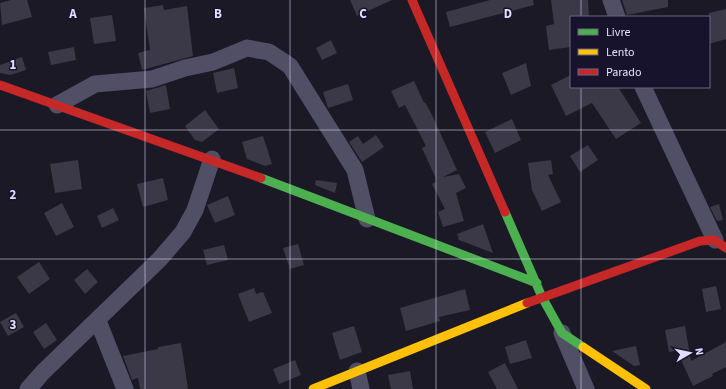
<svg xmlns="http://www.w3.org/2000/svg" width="726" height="389" font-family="'Source Sans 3',sans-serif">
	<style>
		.building { fill: #3b3847 }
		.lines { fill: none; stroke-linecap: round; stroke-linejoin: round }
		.street { stroke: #504f66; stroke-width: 17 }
		.fast { stroke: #4caf50; stroke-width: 9 }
		.slow { stroke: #ffc107; stroke-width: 9 }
		.jam { stroke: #c62828; stroke-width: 9 }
		.grid { fill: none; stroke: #e4dffe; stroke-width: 1; stroke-opacity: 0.55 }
		.grid-label { font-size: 13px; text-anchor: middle; font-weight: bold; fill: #e4dffe; stroke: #18132c; stroke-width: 3; stroke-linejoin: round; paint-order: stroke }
	</style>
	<rect width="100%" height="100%" fill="#1c1926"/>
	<path class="building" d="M11,0h16l5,17 -30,8 -2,-22z
		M350,0h42l-35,16z
		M490,0h43l1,5 -84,22 -4,-15z
		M551,0h37l1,17h-18v30l-22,3 -3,-24 8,-2z
		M622,0h46v7l-41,8z
		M163,5l1,5 23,-4 6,50 -51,14 -4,-17 12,-3 -6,-42z
		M726,9v30l-17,5v-31z
		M112,15l4,26 -22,3 -4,-26z
		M331,40l6,13 -15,7 -6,-12z
		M74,47l2,13 -25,5 -3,-13z
		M22,57l4,13 -16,5 -10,-2v-8z
		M526,63l5,23 -20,9 -9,-22z
		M234,68l4,20 -21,5 -4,-20z
		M571,75v12h47l23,36 -25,16 -24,-36 -26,13 -15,-31z
		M414,81l10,22 1,-1 8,15 24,53 -14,7 16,-3 7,14 -10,5 8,28 -21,6 -5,-15 7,-3 -13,-25 5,-3 -15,-33 4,-2 -21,-41 -6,3 -8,-17z
		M348,84l5,16 -25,8 -5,-16z
		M166,85l4,24 -20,4 -4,-22z
		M205,110l14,19 -17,13 -7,-2 -10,-14z
		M512,119l9,21 -26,13 -10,-21z
		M376,135l8,12 -22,15 -13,-20 9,-6 5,8z
		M263,136l9,28 -7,2 -18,-7 -5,-17z
		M588,145l10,15 -18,12 -10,-16z
		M78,160l4,29 -27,4 -5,-29z
		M551,160l2,14 -5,1 13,27 -19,9 -10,-21 -4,-27z
		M163,178l5,22 -25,7 -6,-23z
		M316,180l21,3 -2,10 -20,-8z
		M228,196l7,19 -20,8 -8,-18z
		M62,203l12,24 -18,9 -12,-23z
		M719,204l4,16 -6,1 -7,-14z
		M113,208l6,12 -17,8 -5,-12z
		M483,224l10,29 -34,-13 -2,-6z
		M298,244l6,21 -14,4 -7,-21z
		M224,245l4,15 -21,5 -4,-15z
		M39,262l11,17 -21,15 -12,-17z
		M87,269l11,13 -13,12 -11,-14z
		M716,286l5,23 -15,3 -4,-23z
		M254,288l2,6 7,-2 9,21 -23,9 -11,-28z
		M465,289l5,21 -31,7 1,4 -34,10 -6,-23z
		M16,313l8,14 -16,9 -8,-14z
		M46,323l11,17 -13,9 -11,-17z
		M354,326l8,26 -22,8 -8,-27z
		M685,326l6,35 35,-19v25l-14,7 1,2 -20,10 -16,-35 -8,1 -4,-22z
		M526,340l6,18 -22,6 -5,-17z
		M181,343l7,46h-48l-2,-11 -6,2 -9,-24 35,-7v-2z
		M636,346l4,19 -6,1 -22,-15z
		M295,360l6,15 -22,9 -6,-15z
		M505,363l13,26h-21l-9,-17z
		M410,371l3,18h-22l-3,-14z"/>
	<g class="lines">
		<path class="street" d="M611,0l6,17
			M643,87l72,153
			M57,105l38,-21 57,-5 33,-11 28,-6 34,-14 22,4 21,14 65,104 12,49
			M98,321l27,68
			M562,333l24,56
			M357,371l4,18
			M28,389l15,-17 116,-112 24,-28 12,-22 17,-51"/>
		<path class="fast" d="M261,178l276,105
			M505,212l37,85 20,36 21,14"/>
		<path class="slow" d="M583,347l63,42
			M313,389l214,-86"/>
		<path class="jam" d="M412,0l93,212
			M0,85l261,93
			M527,303l173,-62 14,-1 12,8"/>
	</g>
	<path class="grid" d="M145,0v389M290,0v389M436,0v389M581,0v17M581,87v302M0,130h726M0,259h726"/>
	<g class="grid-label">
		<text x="73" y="18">A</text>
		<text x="218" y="18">B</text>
		<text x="363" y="18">C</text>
		<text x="508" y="18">D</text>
		<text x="13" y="69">1</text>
		<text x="13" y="199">2</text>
		<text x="13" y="329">3</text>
	</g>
	<rect x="570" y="16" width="140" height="72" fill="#18132c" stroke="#6a6580"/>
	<rect x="578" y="29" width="20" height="6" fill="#4caf50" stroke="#6a6580"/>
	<text x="606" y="36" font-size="12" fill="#e4dffe">Livre</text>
	<rect x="578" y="49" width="20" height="6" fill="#ffc107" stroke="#6a6580"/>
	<text x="606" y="56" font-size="12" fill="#e4dffe">Lento</text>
	<rect x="578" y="69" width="20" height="6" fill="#c62828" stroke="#6a6580"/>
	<text x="606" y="76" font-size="12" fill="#e4dffe">Parado</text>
	<g transform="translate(690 353) rotate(81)" stroke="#18132c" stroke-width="3" paint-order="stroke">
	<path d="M0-3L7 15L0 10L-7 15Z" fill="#e4dffe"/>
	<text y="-6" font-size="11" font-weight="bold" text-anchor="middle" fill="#e4dffe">N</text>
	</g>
</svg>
